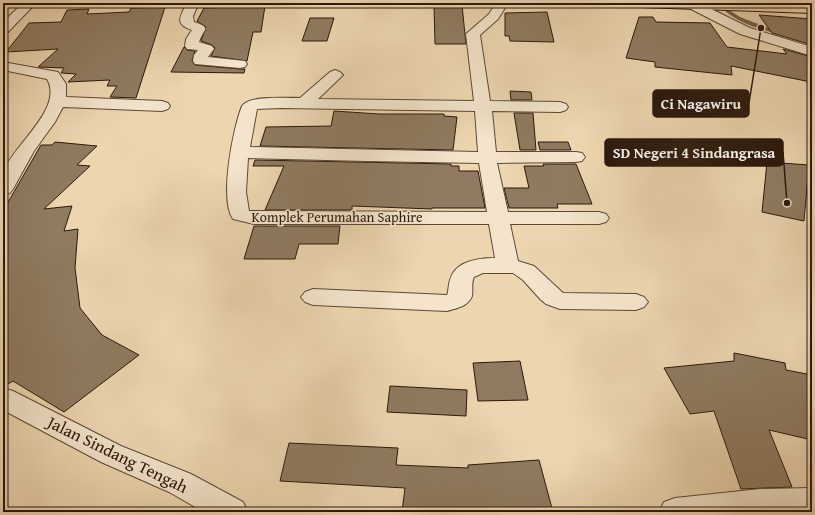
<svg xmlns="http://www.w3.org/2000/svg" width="815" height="515" font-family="'Gentium Book Plus',serif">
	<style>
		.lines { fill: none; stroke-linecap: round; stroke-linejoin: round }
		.stream { fill: #77634d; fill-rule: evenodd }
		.building { fill: #8f7b61; stroke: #2a180d }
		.minor-casing { stroke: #5b4836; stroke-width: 2 }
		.trunk-casing { stroke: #2a180d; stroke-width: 2 }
		.minor { fill: #f3e4cb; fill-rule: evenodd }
		.trunk { fill: #edd6af; fill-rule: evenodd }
		.labels { text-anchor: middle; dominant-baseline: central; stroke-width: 3; stroke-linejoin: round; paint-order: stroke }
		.street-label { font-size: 14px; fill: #2a180d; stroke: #f3e4cb }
		.near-street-label { font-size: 17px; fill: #2a180d; stroke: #f3e4cb }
		.leader { fill: none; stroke: #2a180d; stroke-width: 1.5 }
		.callout-dot { fill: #2a180d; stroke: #f3e4cb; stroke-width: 1.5 }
		.callout { fill: #2a180d; stroke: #2a180d; stroke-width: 1.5 }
		.callout-label { font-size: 15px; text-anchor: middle; font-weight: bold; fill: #fff }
	</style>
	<rect width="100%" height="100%" fill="#edd6af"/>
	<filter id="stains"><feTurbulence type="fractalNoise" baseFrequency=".005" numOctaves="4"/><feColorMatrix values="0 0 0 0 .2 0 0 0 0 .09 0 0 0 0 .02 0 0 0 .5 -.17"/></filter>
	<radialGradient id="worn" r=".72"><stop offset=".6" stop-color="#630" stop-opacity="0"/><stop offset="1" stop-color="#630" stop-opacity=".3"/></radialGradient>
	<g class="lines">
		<path class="stream" d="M718,3h4l4,5 14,9 42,16 -2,1c-22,-5 -48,-12 -62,-31z"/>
	</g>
	<path class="building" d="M434,4l28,1 4,39h-31z
		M265,6l-4,26h-8l-6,29 -36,-5 4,-8 -3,-3 -11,-4 5,-14 -9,-6 7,-13z
		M165,7l-29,91 -26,-1 7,-11h-10l3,-6 -42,2 8,-8 -15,-1 3,-5 -26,-1 20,-18 -52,3 23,-29 32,-1 6,-12 22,-1 -2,5 42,-2 2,-4z
		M547,12l7,30 -44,-1 -1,-5h-4v-23z
		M759,15l53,4v26l-40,-12z
		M639,17h14l3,5 54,1 17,24 60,7 -4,-5 29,8v32l-6,-8 -75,-15 1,9 -77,-8v-5l-29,-4z
		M310,18h24l-7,23h-25z
		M184,47l3,3 8,1 -3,10 3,4 45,4h5l-1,4 -73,-1z
		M510,91l21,1 1,8h-21z
		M334,111l45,3h65v2l13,1 -4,33 -193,-4 6,-19 65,-1z
		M514,113h19l3,37h-16z
		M55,142l42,4 -20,19 13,1 -46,43 28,-3 -8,25 14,-2 -3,39 5,40 22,27 37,20 -75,57 -51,-31 -10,6v-176l38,-66h11z
		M538,142h30l3,8h-31z
		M255,160l196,4v2h8v5h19l7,37h-53v1l-80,-3v4h-87l19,-44h-31z
		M767,162l42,3 -5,56 -42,-9z
		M543,164h33l16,40h-35l1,4h-49l-5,-20h25l-5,-22h20z
		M254,226h86l-2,18h-39l-4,15h-51z
		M734,353l51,10 1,7 26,5v65l-43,-10 23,57 -51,2 -27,-78 -24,3 -26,-46 70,-7z
		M520,361l8,39 -50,1 -5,-38z
		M390,386l77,4 -1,26 -79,-4z
		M289,443l109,5 -2,17 72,3v-3l71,-5 14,52h-151l3,-24 -125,-7z"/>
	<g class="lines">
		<g class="minor-casing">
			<path id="minor" d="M23,3h13l-28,29 -5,1v-11z
				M187,3h12l-6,13 1,6c19,6 9,7 5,20l13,4 2,3 -6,8 37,4 2,3 -2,3 -5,1 -45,-4 -2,-3 1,-6 4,-5 -11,-1 -2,-3 1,-7 6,-9c-18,-6 -12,-13 -5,-27z
				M496,3h12l-10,16 -18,16 10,66 70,1 6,2 2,3 -2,3 -6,2 -68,-1 4,41h80l6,1 3,4 -3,4 -6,1 -79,1 11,49h91l7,2 3,4 -3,4 -7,2h-89l8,37 16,5 29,27 73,1 8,3 4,5 -4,5 -8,3 -76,-1 -14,-5 -5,-4 -18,-20 -10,-7h-30l-9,4c-3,6 -1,13 -2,19 -4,11 -16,12 -25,15l-134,-6 -8,-3 -4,-5 4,-5 8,-3 134,6c2,-4 1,-10 3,-15 5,-19 28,-22 45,-22l-6,-34h-235l-21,-5c-14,-19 0,-91 9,-113 8,-11 44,-8 58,-8l30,-26 5,-2 5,2 3,3 -25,24 156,2 -8,-67 23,-20zM281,108l194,3 3,41 -228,-5 7,-38zM248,158l118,3 113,2 8,49 -238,-1 -3,-19z
				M686,3h13l51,25 62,19v9l-72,-22 -53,-27z
				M3,62l55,10 8,12v13l96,4 6,2 2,3 -2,3 -6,2 -99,-4 -8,15 -21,29 -21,38 -3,4 -7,2c0,-7 -2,-19 1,-25 11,-26 60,-62 43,-91l-44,-9z
				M3,388l10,3 108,55 70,28 52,28 5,10h-44l-35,-20 -68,-30 -98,-52z
				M812,488v24h-153l5,-10 11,-4 85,-9z"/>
		</g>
		<g class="trunk-casing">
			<path id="trunk" d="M633,3h114l65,2v8l-173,-6 -4,-1z"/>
		</g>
		<use href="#minor" class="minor"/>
		<use href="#trunk" class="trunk"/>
	</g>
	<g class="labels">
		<g class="street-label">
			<text x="337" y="217">Komplek Perumahan Saphire</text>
		</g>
		<g class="near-street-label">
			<text transform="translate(118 454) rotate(26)">Jalan Sindang Tengah</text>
		</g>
	</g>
	<path class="leader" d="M761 28L749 103M787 203L783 152"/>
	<g class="callout-dot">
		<circle cx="761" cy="28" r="4"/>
		<circle cx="787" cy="203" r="4"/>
	</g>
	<g class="callout">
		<rect x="653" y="90" width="96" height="27" rx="4"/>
		<rect x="605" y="139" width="178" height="27" rx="4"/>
	</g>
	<g class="callout-label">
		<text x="701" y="109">Ci Nagawiru</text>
		<text x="694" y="158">SD Negeri 4 Sindangrasa</text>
	</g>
	<rect width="815" height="515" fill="none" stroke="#edd6af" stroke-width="16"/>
	<rect x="4" y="4" width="807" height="507" fill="none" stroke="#2a180d" stroke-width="2"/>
	<rect x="8" y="8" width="799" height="499" fill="none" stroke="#2a180d"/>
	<rect width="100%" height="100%" filter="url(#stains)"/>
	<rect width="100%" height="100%" fill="url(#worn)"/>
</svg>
